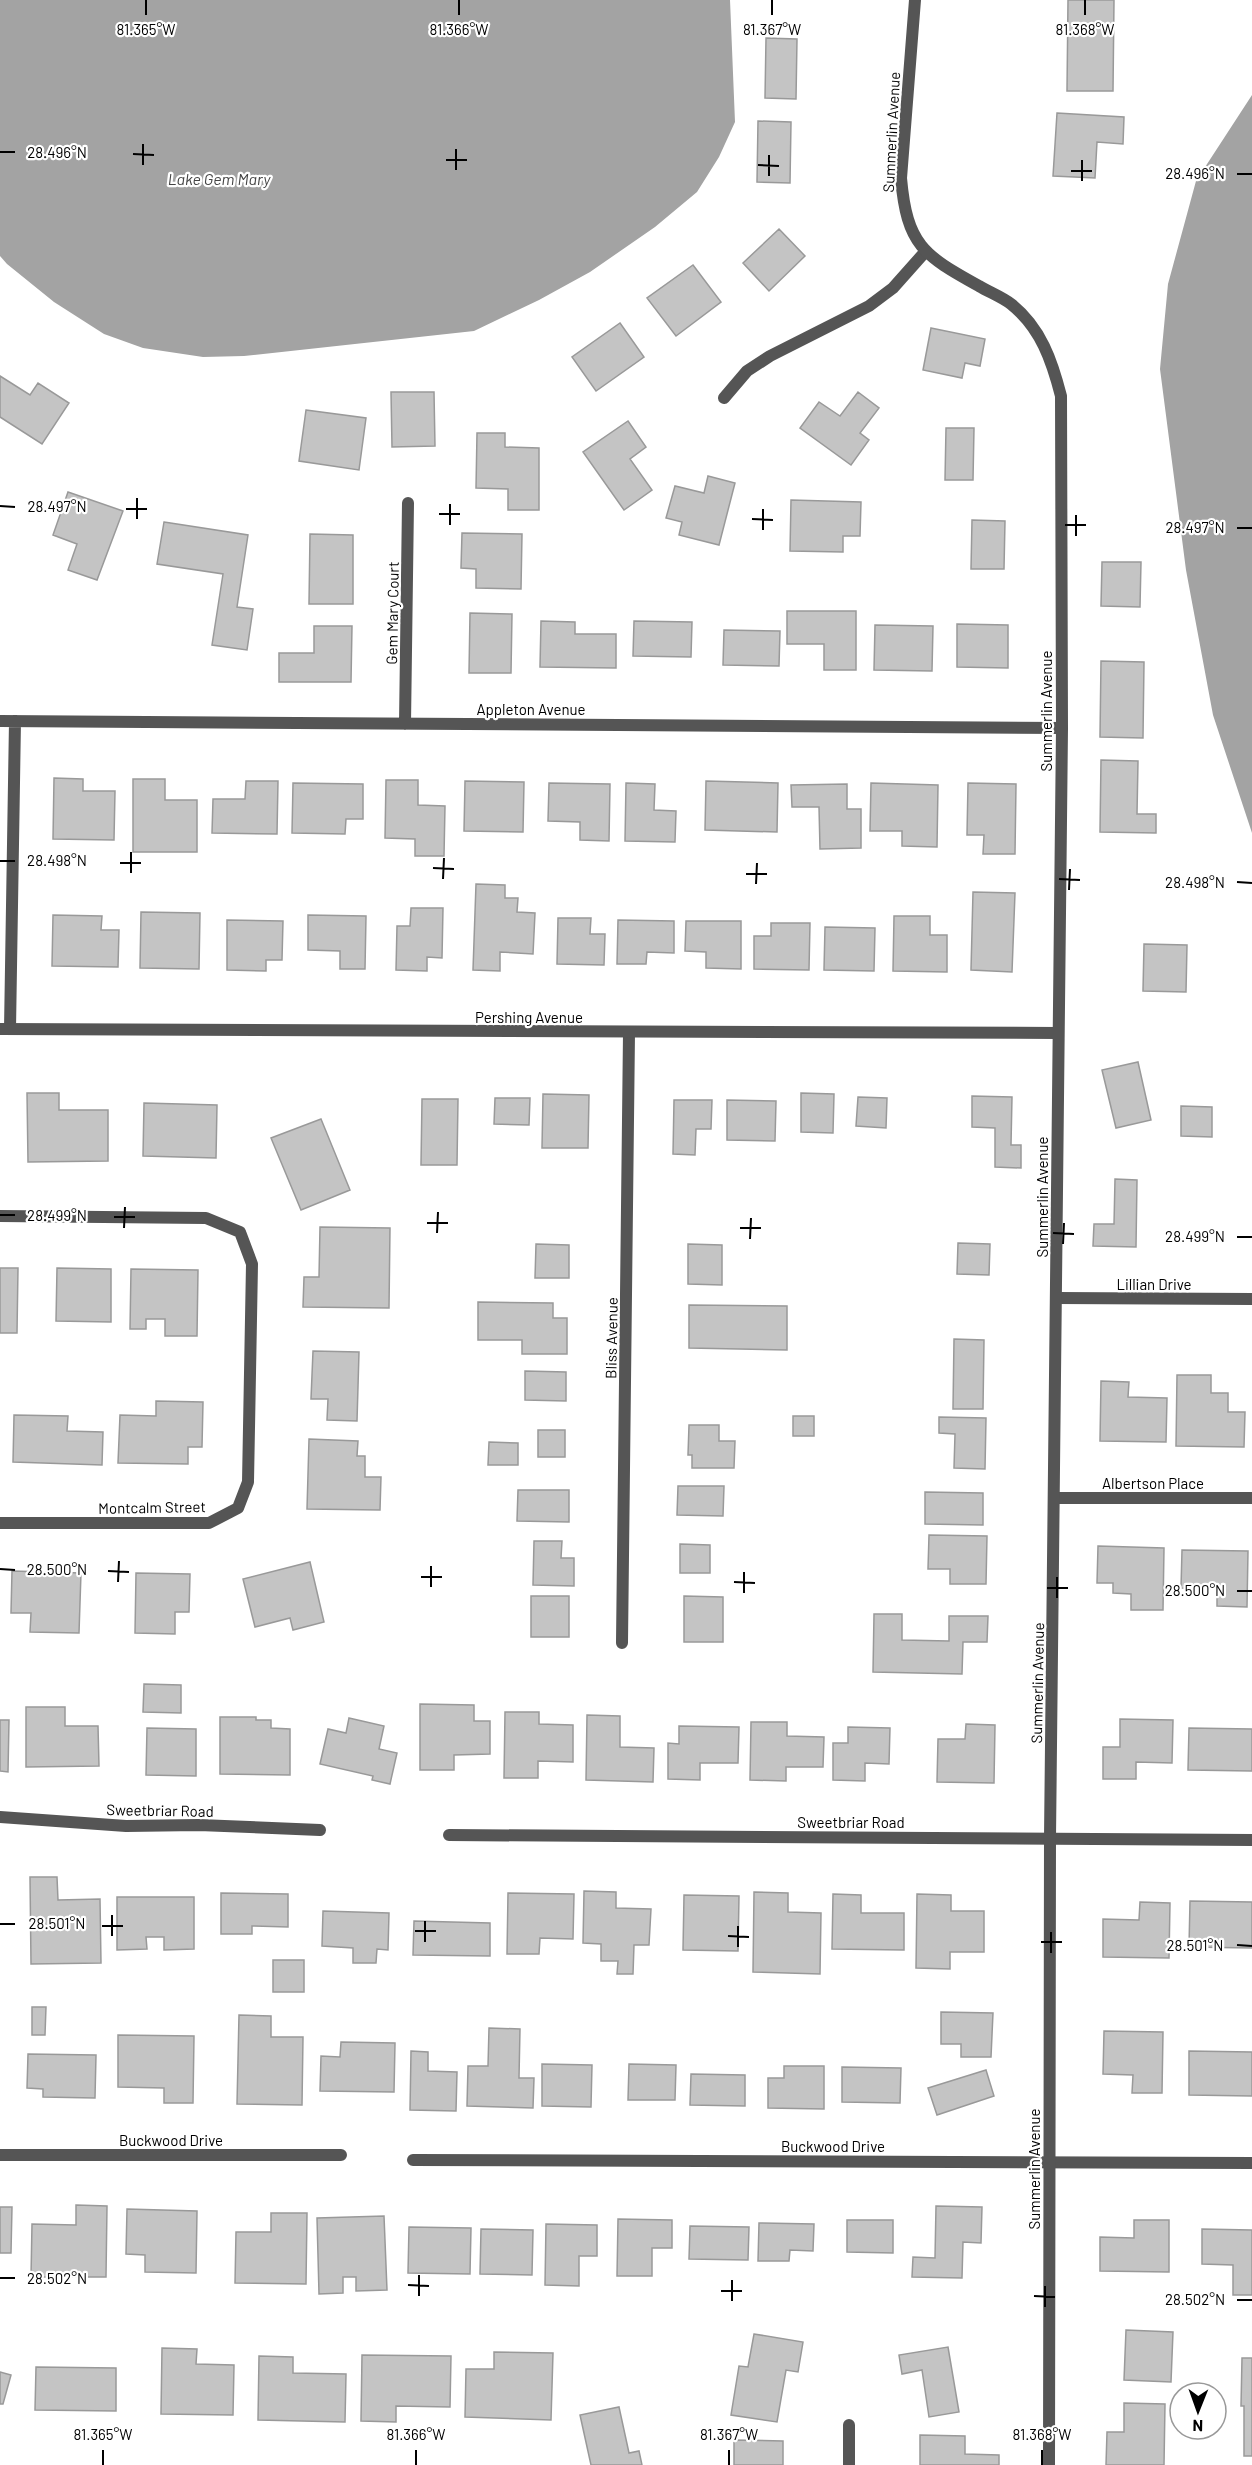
<svg xmlns="http://www.w3.org/2000/svg" width="1252" height="2465" font-family="Barlow,sans-serif">
	<style>
		.water { fill: #a3a3a3 }
		.building { fill: #c4c4c4; stroke: #999; stroke-width: 1.5 }
		.lines { fill: none; stroke-linecap: round; stroke-linejoin: round }
		.minor { stroke: #555; stroke-width: 12 }
		.tertiary { stroke: #555; stroke-width: 12 }
		.ticks { fill: none; stroke: #000; stroke-width: 2 }
		.labels { text-anchor: middle; dominant-baseline: central; stroke-width: 4.5; stroke-linejoin: round; paint-order: stroke }
		.street-label { font-size: 15px; fill: #000; stroke: #fff }
		.water-label { font-size: 16px; font-style: italic; fill: #444; stroke: #fff }
		.ticks-label { font-size: 15px; text-anchor: middle; fill: #000; stroke: #fff; stroke-width: 4.5; stroke-linejoin: round; paint-order: stroke }
	</style>
	<rect width="100%" height="100%" fill="#fff"/>
	<path class="water" d="M0,0h730l5,122 -16,35 -22,35 -42,35 -65,45 -51,28 -65,31 -230,25 -41,1 -60,-9 -39,-14 -50,-32 -47,-38 -7,-8z
		M1252,95v738l-39,-118 -27,-145 -26,-201 8,-85 28,-103z"/>
	<path class="building" d="M1068,0h46l-1,91h-46z
		M766,38l31,1 -1,60 -31,-1z
		M1057,113l67,4 -1,27 -26,-2 -2,36 -42,-2z
		M758,121l33,1 -1,61 -33,-1z
		M779,229l26,27 -36,35 -26,-28z
		M693,265l28,37 -45,34 -29,-38z
		M620,323l24,34 -48,34 -24,-34z
		M931,328l54,11 -5,27 -15,-3 -3,15 -39,-8z
		M0,376l30,19 8,-12 31,20 -27,41 -42,-27z
		M391,392h43l1,54 -43,1z
		M858,392l21,16 -19,25 9,7 -18,25 -51,-37 19,-26 21,14z
		M306,410l60,8 -7,52 -60,-9z
		M628,421l18,26 -16,12 22,31 -28,20 -41,-58z
		M946,428h28l-1,52h-28z
		M477,433h28v14l34,1v62h-31v-21l-32,-1z
		M708,476l27,7 -16,62 -40,-10 3,-13 -16,-4 9,-32 29,7z
		M68,492l55,19 -26,69 -29,-10 9,-26 -24,-9z
		M791,500l70,2 -1,34h-17v16l-53,-1z
		M972,520l33,1 -1,48h-33z
		M164,522l84,13 -11,72 16,2 -6,41 -35,-5 11,-71 -66,-10z
		M462,533l60,1 -1,55 -45,-1v-19l-15,-1z
		M310,534l43,1v69h-44z
		M1102,562h39l-1,45 -39,-1z
		M787,611h69v59h-32v-26h-37z
		M470,613l42,1 -1,59h-42z
		M541,621l34,1v12h41v34l-76,-1z
		M634,621l58,1 -1,35 -58,-1z
		M957,624l51,1v43l-51,-1z
		M875,625l58,1 -1,45 -58,-1z
		M314,626h38l-1,56h-72v-29h35z
		M724,630l56,1 -1,35 -56,-1z
		M1101,661l43,1 -1,76 -43,-1z
		M1101,760l37,1 -1,53h19v19l-56,-1z
		M54,778l29,1v12h32l-1,49 -61,-1z
		M133,779h32v21h32v52h-64z
		M386,780h32v25l27,1 -1,50h-29v-17l-30,-1z
		M246,781h32l-1,53 -65,-1 1,-34h32z
		M465,781l59,1 -1,50 -59,-1z
		M706,781l72,2 -1,49 -72,-2z
		M293,783l70,1v35h-17l-1,15 -53,-1z
		M549,783l61,1 -1,57 -29,-1v-18l-32,-1z
		M626,783l29,1 -1,26 22,1 -1,31 -50,-1z
		M871,783l67,2 -1,62 -35,-1v-15h-32z
		M968,783l48,1 -1,70h-32l1,-19h-17z
		M847,784v25h14v39l-41,1 -1,-42h-27l-1,-22z
		M476,884l29,1v13h13l-1,14 18,1 -2,41 -33,-2v19l-27,-1z
		M973,892l42,1 -3,79 -41,-2z
		M411,908h32l-1,50 -15,-1v14l-31,-1 1,-44h13z
		M141,912l59,1 -1,56 -59,-1z
		M53,915l49,1 -1,14h18l-1,37 -66,-1z
		M308,915l58,1 -1,53h-25v-18l-32,-1z
		M894,916h36v19h17v37l-54,-1z
		M558,918h33l-1,16h15l-1,31 -47,-1z
		M227,920l56,1 -1,39h-16v11l-39,-1z
		M618,920l56,1v32l-27,-1 -1,12h-29z
		M686,921h55v48l-35,-1v-16l-21,-1z
		M771,923h39l-1,47 -55,-1v-33h17z
		M825,927l50,1 -1,43 -50,-1z
		M1144,944l43,1 -1,47 -43,-1z
		M1138,1062l13,58 -35,8 -14,-58z
		M27,1093h32v17h49v51l-80,1z
		M801,1093l33,1 -1,39 -32,-1z
		M543,1094l46,1 -1,53h-46z
		M972,1096l40,1 -1,48h10v23l-26,-1v-39l-23,-1z
		M858,1097l29,1 -1,30 -30,-2z
		M495,1098h35l-1,27 -35,-1z
		M422,1099h36l-1,66h-36z
		M674,1100h38l-1,29h-15l-1,26 -22,-1z
		M727,1100l49,1 -1,40 -48,-1z
		M144,1103l73,2 -1,53 -73,-2z
		M1181,1106l31,1v30l-31,-1z
		M321,1119l29,71 -49,20 -30,-72z
		M1115,1179l22,1 -1,67 -43,-1 1,-22h20z
		M320,1227l70,1 -1,80 -86,-1 1,-30h15z
		M958,1243l32,1 -1,31 -32,-1z
		M536,1244l33,1v33h-34z
		M688,1244l34,1v40l-34,-1z
		M0,1268h18l-1,65h-17z
		M57,1268l54,1v53l-55,-1z
		M131,1269l67,1 -1,66h-32v-17h-19v10h-16z
		M478,1302l75,1v15h14v36h-45v-14h-44z
		M689,1305l98,1v44l-98,-2z
		M954,1339l30,1 -1,69h-30z
		M313,1351l46,1 -2,69 -30,-1 1,-21h-17z
		M525,1371l41,1v29l-41,-1z
		M1177,1375h34v18h17v19h17l-1,35 -68,-1z
		M1101,1381l28,1 -1,15 39,1 -1,44 -66,-1z
		M156,1401l47,1 -1,45h-14v17l-70,-1 2,-48 36,1z
		M14,1415l54,1 -1,15 36,1 -1,33 -89,-3z
		M793,1416h21v20h-21z
		M939,1417l47,1 -1,51 -31,-1 1,-34 -16,-1z
		M689,1425h30v16h16l-1,27h-42v-13h-4z
		M538,1430h27v27h-27z
		M309,1439l49,2 -1,15h8v21h16l-1,33 -73,-1z
		M489,1442l29,1v22h-30z
		M678,1486h46l-1,30 -46,-1z
		M518,1490h51v32l-52,-1z
		M925,1492l58,1v32l-58,-1z
		M929,1535l58,1 -1,48h-36v-15h-22z
		M534,1541h28l-1,17h13v28l-41,-1z
		M680,1544l30,1v28h-30z
		M1098,1546l66,2 -1,62h-32v-16l-18,-1v-10h-16z
		M1182,1550l66,1 -1,56 -30,-1v-17l-36,-1z
		M310,1562l14,60 -31,8 -3,-12 -35,9 -12,-48z
		M12,1571l69,2 -2,60 -49,-1 1,-19h-20z
		M136,1573l54,1 -1,38h-14v22l-40,-1z
		M531,1596h38v41h-38z
		M684,1596l39,1v45h-39z
		M874,1614h28v26l47,1v-25h39l-1,26h-24l-1,32 -89,-2z
		M144,1684l37,1v28l-38,-1z
		M420,1704l54,1v16h16v33l-36,1v15h-34z
		M26,1707h39v19h33l1,40 -73,1z
		M505,1712h34v12l34,1v37l-35,-1v17h-34z
		M587,1715l33,1v31l34,1 -1,34 -67,-2z
		M220,1717h36v3h15v8l19,1v46l-70,-1z
		M349,1718l35,8 -5,23 18,4 -7,31 -18,-4 1,-4 -53,-12 8,-35 18,4z
		M1120,1719l53,1 -1,43 -36,-1v17h-33v-32h17z
		M0,1720h9l-1,52 -8,-1z
		M751,1722h36v14l37,1 -1,30h-37v14l-36,-1z
		M966,1724l29,1 -1,58 -57,-1 1,-43h27z
		M679,1726l60,1 -1,36h-38v17l-32,-1v-36l11,1z
		M848,1727l42,1 -1,36 -24,-1v18l-32,-1v-37h15z
		M147,1728l49,1v47l-50,-1z
		M1189,1728l63,1v42l-64,-1z
		M30,1877h27l1,23 42,-1 1,64 -70,1z
		M584,1891l32,1v16l35,1 -2,36h-15l-1,29h-16l1,-13h-17v-17l-18,-1z
		M754,1892l34,1v19l33,1 -1,61 -67,-2z
		M221,1893l67,1v33l-36,-1v8h-31z
		M508,1893l66,1 -1,45 -33,-1 -1,16h-32z
		M833,1894l28,1v18h43v37l-72,-1z
		M917,1894l34,1v16h33v41h-34v17l-34,-1z
		M684,1895l55,1 -1,55 -55,-1z
		M117,1897h77v52l-30,1v-13h-18l1,12 -30,1z
		M1190,1901l62,1v46l-63,-1z
		M1140,1902l30,1 -1,55 -66,-1v-38l36,1z
		M323,1911l66,2 -1,37 -11,-1 -1,14h-23v-15l-31,-2z
		M414,1921l76,2v33l-77,-1z
		M273,1960h31v32h-31z
		M32,2007h14l-1,28h-13z
		M941,2012l52,1 -2,44h-30v-13h-20z
		M239,2015l32,1v21h32l-1,68 -65,-1z
		M489,2028l31,1 -1,49h15l-1,30 -66,-2 1,-40h20z
		M1104,2031l59,1 -1,61h-30l1,-18 -30,-1z
		M118,2035l76,1 -1,67h-29v-15l-46,-1z
		M341,2042l54,1 -1,49 -74,-1 1,-35 19,1z
		M411,2051l17,1v19l29,1 -1,39 -46,-1z
		M1189,2051l63,1v44l-63,-1z
		M28,2054l68,1 -1,43 -52,-1v-8l-16,-1z
		M542,2064l50,1 -1,42 -49,-1z
		M629,2064l47,1 -1,35h-47z
		M784,2066h40v43l-56,-1v-30h16z
		M842,2067l59,1 -1,35 -58,-1z
		M986,2070l8,26 -57,19 -9,-27z
		M691,2074l54,1v31l-55,-1z
		M76,2205l31,1 -1,71h-75l1,-53 44,1z
		M936,2206l46,1 -1,36 -18,-1 -1,36 -50,-1 1,-20 22,1z
		M0,2207h12l-1,46h-11z
		M127,2209l70,2 -1,62 -51,-1v-17l-19,-1z
		M271,2213h36l-1,71 -71,-1 1,-51h35z
		M384,2216l3,74 -31,1v-14h-13v16l-24,1 -2,-76z
		M618,2219l54,1v28h-20v28h-35z
		M847,2220h46v33l-46,-1z
		M1134,2220h35v52l-69,-1v-34l34,1z
		M759,2223l55,1 -1,27 -23,-1 -1,11h-31z
		M546,2224l51,1v31h-18v30l-34,-1z
		M690,2226l59,1 -1,33 -59,-1z
		M409,2227l62,1 -1,46 -62,-1z
		M481,2229l52,1 -1,45 -52,-1z
		M1202,2229l50,1v65h-19v-30l-31,-1z
		M1126,2330l47,2 -2,50 -47,-2z
		M754,2334l49,8 -5,30 -12,-2 -9,52 -46,-7 8,-49 9,1z
		M948,2347l11,65 -30,5 -7,-47 -20,4 -3,-19z
		M162,2348l35,1 -1,15 38,1 -1,50 -72,-1z
		M494,2352l59,1 -2,67 -86,-3 1,-48h28z
		M362,2355l89,1 -1,51 -54,-1v16l-35,-1z
		M259,2356l34,1v16l53,1 -1,48 -87,-2z
		M1242,2358h10v98h-8v-50h-3z
		M36,2367l80,1v43l-81,-1z
		M0,2372l11,3 -8,29h-3z
		M1124,2403l41,1 -1,61h-58l1,-33h17z
		M619,2407l10,46 10,-2 3,14h-51l-11,-50z
		M920,2435l45,1v18l34,1v10h-79z
		M734,2440l49,1v24h-49z"/>
	<g class="lines">
		<path class="minor" d="M724,398l23,-27 23,-15 99,-50 24,-18 32,-36
			M0,721l1062,7
			M405,724l3,-221
			M10,1029l5,-308
			M0,1216l206,2 34,14 12,32 -4,218 -10,26 -29,15h-209
			M1057,1298l195,1
			M1054,1498h198
			M622,1643l7,-610
			M0,1817l126,9 73,-1 121,5
			M449,1835l803,5
			M0,2155h341
			M413,2160l839,3
			M849,2465v-40"/>
		<path class="tertiary" d="M915,0l-14,178c6,67 22,77 78,108 10,6 23,11 32,18 30,24 41,57 50,92l1,332 -12,1110 -1,627
			M0,1029l1058,4"/>
	</g>
	<path class="ticks" d="M146,15v-15M459,15v-15M772,15v-15M1085,15v-15M0,152h15M133,154l21,1M446,160h21M143,165v-21M758,165l21,1M456,170v-21M1071,171h21M1237,174h15M769,176v-21M1082,181v-21M0,506l15,1M126,509h21M439,514h21M137,519v-21M752,519l21,1M450,525v-21M1065,525h21M1237,528h15M763,530v-21M1076,536v-21M0,861h15M120,863h21M433,868l21,1M131,873v-21M746,874h21M443,879l1,-21M1059,879l21,1M1237,882l15,1M756,884l1,-21M1069,890l1,-21M0,1215h15M114,1217h21M427,1223h21M124,1228l1,-21M740,1228h21M437,1233l1,-21M1053,1233l21,1M1237,1237h15M750,1239l1,-21M1063,1244l1,-21M0,1569l15,1M108,1571l21,1M421,1577h21M118,1582l1,-21M734,1582l21,1M431,1587v-21M1047,1588h21M1237,1591h15M744,1593v-21M1057,1598v-21M0,1924h15M102,1926h21M415,1931h21M112,1936v-21M728,1936l21,1M425,1942v-21M1041,1942h21M1237,1945l15,1M738,1947v-21M1051,1953v-21M0,2278h15M408,2285l21,1M721,2291h21M419,2296v-21M1034,2296l21,1M1237,2300h15M732,2301v-21M1045,2307v-21M103,2465v-15M416,2465v-15M729,2465v-15M1042,2465v-15"/>
	<g class="labels">
		<g class="street-label">
			<text transform="translate(891 132) rotate(-87)">Summerlin Avenue</text>
			<text transform="translate(392 613) rotate(-89)">Gem Mary Court</text>
			<text x="531" y="709">Appleton Avenue</text>
			<text transform="translate(1046 711) rotate(-90)">Summerlin Avenue</text>
			<text x="529" y="1017">Pershing Avenue</text>
			<text transform="translate(1042 1197) rotate(-90)">Summerlin Avenue</text>
			<text x="1154" y="1284">Lillian Drive</text>
			<text transform="translate(611 1338) rotate(-89)">Bliss Avenue</text>
			<text x="1153" y="1483">Albertson Place</text>
			<text transform="translate(152 1507) rotate(-1)">Montcalm Street</text>
			<text transform="translate(1037 1683) rotate(-89)">Summerlin Avenue</text>
			<text transform="translate(160 1810) rotate(1)">Sweetbriar Road</text>
			<text x="851" y="1822">Sweetbriar Road</text>
			<text x="171" y="2140">Buckwood Drive</text>
			<text x="833" y="2146">Buckwood Drive</text>
			<text transform="translate(1034 2169) rotate(-90)">Summerlin Avenue</text>
		</g>
		<g class="water-label">
			<text x="219" y="178">Lake Gem Mary</text>
		</g>
	</g>
	<g class="ticks-label">
		<text x="146" y="35">81.365°W</text>
		<text x="459" y="35">81.366°W</text>
		<text x="772" y="35">81.367°W</text>
		<text x="1085" y="35">81.368°W</text>
		<text x="57" y="158">28.496°N</text>
		<text x="1195" y="179">28.496°N</text>
		<text x="57" y="512">28.497°N</text>
		<text x="1195" y="533">28.497°N</text>
		<text x="57" y="866">28.498°N</text>
		<text x="1195" y="888">28.498°N</text>
		<text x="57" y="1221">28.499°N</text>
		<text x="1195" y="1242">28.499°N</text>
		<text x="57" y="1575">28.500°N</text>
		<text x="1195" y="1596">28.500°N</text>
		<text x="57" y="1929">28.501°N</text>
		<text x="1195" y="1951">28.501°N</text>
		<text x="57" y="2284">28.502°N</text>
		<text x="1195" y="2305">28.502°N</text>
		<text x="103" y="2440">81.365°W</text>
		<text x="416" y="2440">81.366°W</text>
		<text x="729" y="2440">81.367°W</text>
		<text x="1042" y="2440">81.368°W</text>
	</g>
	<g transform="translate(1198 2411) rotate(181)"><circle r="28" fill="#ffffff" stroke="#999999" stroke-width="1.5"/>
	<path d="M0-4.5L10 22L0 15L-10 22Z" fill="#000000"/>
	<text y="-9" font-size="16" font-weight="bold" text-anchor="middle" fill="#000000">N</text>
	</g>
</svg>
